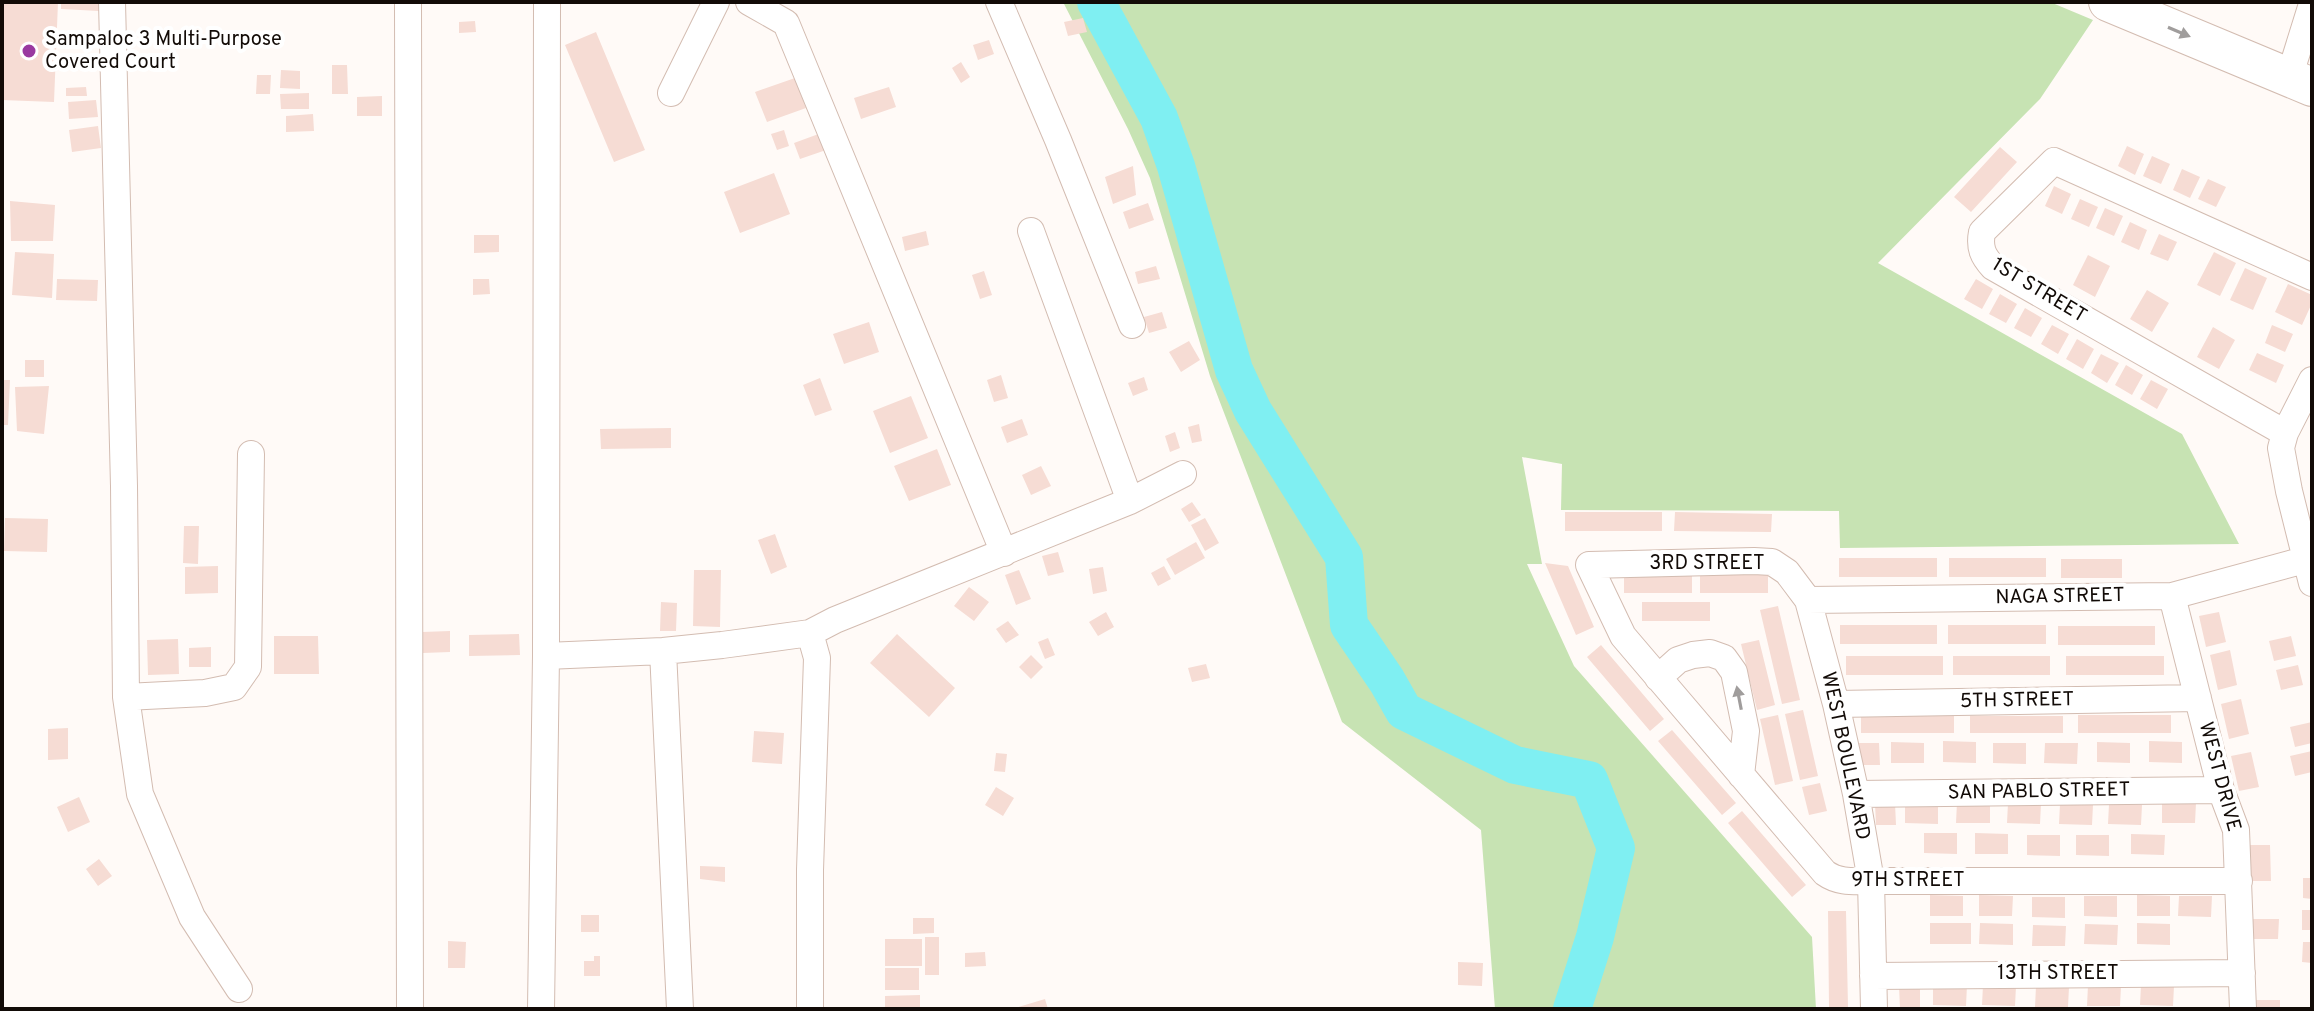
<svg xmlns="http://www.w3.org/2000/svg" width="2314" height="1011" font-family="Overpass,sans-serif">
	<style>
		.green { fill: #c7e3b3 }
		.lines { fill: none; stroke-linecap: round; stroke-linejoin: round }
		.river { stroke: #7feff2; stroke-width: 38 }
		.building { fill: #f6dcd4 }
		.minor-casing { stroke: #d3bcb1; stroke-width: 28 }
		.highway-casing { stroke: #d3bcb1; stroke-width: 40 }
		.minor { stroke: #fff; stroke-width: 26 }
		.highway { stroke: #fff; stroke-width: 38 }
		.oneway { fill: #a09d9c }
		.poi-dot { fill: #9939a0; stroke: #fff; stroke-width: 3 }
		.labels { text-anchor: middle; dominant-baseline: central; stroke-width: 8; stroke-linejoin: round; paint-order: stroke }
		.poi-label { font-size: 20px; fill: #120b07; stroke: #fff; text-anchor: start }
		.street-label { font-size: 20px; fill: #120b07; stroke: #fff }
	</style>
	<rect width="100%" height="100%" fill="#fffaf7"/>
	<path class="green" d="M1063,2h987l43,18 -53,79 -162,164 304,171 57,110 -399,4 -1,-37 -278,-1 1,-46 -40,-7 20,107h-15l47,102 238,271 4,72h-321l-14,-179 -139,-108 -132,-346 -60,-198 -22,-49z"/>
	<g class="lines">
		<path class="river" d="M1096,2l63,116 17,48 58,204 19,41 91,146 5,68 38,56 17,30 111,54 74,15 27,68 -21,89 -23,72"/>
	</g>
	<path class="building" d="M2,2h56l-4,100 -52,-2z
		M61,2h38v9l-38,-2z
		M1083,18l4,14 -19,4 -4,-14z
		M475,21l1,11 -17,1v-11z
		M596,32l49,118 -31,12 -49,-117z
		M989,40l5,14 -16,6 -5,-15z
		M961,62l9,15 -9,6 -9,-15z
		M332,65h15l1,29h-16z
		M281,70l19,1v18l-20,-1z
		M257,75h14l-1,19h-14z
		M795,78l11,30 -39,14 -12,-30z
		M86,87l1,9h-21v-8z
		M889,87l7,20 -35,12 -7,-21z
		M309,93v16h-28l-1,-15z
		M382,96v20h-25v-19z
		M96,100l2,17 -29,2 -1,-17z
		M313,114l1,17 -28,1v-16z
		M98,126l3,22 -29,4 -3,-22z
		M784,130l5,16 -12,4 -6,-16z
		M824,132l5,17 -29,10 -6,-16z
		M2127,146l17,8 -9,21 -17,-9z
		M2000,147l17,15 -46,50 -17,-15z
		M2152,156l18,8 -9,20 -18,-8z
		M1133,166l3,29 -23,9 -8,-27z
		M2182,169l18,8 -10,21 -17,-8z
		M774,173l16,41 -50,19 -16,-41z
		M2208,179l18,8 -10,20 -18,-8z
		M2054,186l17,8 -9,20 -17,-8z
		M2080,199l18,8 -9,20 -18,-8z
		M10,201l45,4 -2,36h-42z
		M1148,203l6,17 -25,9 -6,-17z
		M2105,208l18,8 -9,20 -18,-8z
		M2130,222l17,8 -8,20 -18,-8z
		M926,231l3,14 -24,6 -3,-14z
		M2159,234l18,8 -9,19 -18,-7z
		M474,235h25v17l-25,1z
		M15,252l39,2 -2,44 -40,-3z
		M2214,252l22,11 -16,33 -23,-11z
		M2088,255l22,11 -15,31 -22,-12z
		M1156,266l4,13 -22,5 -3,-12z
		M2245,268l22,10 -14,32 -23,-10z
		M984,271l8,24 -12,4 -8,-24z
		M57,279l41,1 -1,21 -41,-1z
		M473,279h16l1,15 -17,1z
		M1976,279l17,10 -11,20 -18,-10z
		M2288,284l24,11v8l-10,22 -27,-13z
		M2147,290l22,13 -17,29 -22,-13z
		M2000,294l17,10 -11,19 -17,-9z
		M2025,308l17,10 -11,19 -17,-9z
		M1162,312l5,16 -18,5 -5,-16z
		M869,322l10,30 -35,12 -11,-30z
		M2052,325l17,9 -11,20 -17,-10z
		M2272,325l21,9 -8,18 -20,-9z
		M2213,327l22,13 -16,29 -22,-12z
		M2077,339l17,10 -11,20 -17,-10z
		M1189,341l11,19 -19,12 -12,-20z
		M2257,353l27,12 -8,18 -27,-13z
		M2101,354l18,9 -12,20 -16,-10z
		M25,360h19v17h-19z
		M2126,365l17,10 -11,20 -17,-10z
		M1001,375l7,23 -14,4 -7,-22z
		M1144,377l4,13 -15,6 -5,-13z
		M820,378l12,32 -17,6 -12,-31z
		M2,380h8l-2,45h-6z
		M2151,380l17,9 -11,20 -17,-10z
		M49,386l-5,48 -27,-3 -2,-44z
		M911,396l17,42 -38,15 -17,-42z
		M1022,419l6,16 -21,8 -6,-16z
		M1199,424l3,17 -10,2 -4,-16z
		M671,428v20l-70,1 -1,-20z
		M1175,432l5,16 -10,4 -5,-16z
		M937,449l14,36 -42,16 -15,-35z
		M1041,466l10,20 -20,9 -9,-20z
		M1192,502l9,13 -12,7 -8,-13z
		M1565,512h97v19h-97z
		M1675,512l97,2 -1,18 -97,-1z
		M5,518l43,1 -1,33 -43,-1z
		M1205,518l14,25 -14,8 -14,-26z
		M184,526h15l-1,38 -15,-1z
		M775,534l12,33 -16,7 -13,-34z
		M1196,542l9,16 -30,17 -9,-16z
		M1058,552l6,20 -16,4 -6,-20z
		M1839,558h98v19h-98z
		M1949,558h97v19h-97z
		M2061,559h61v19h-61z
		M1545,563l23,3 26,61 -18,8z
		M218,566v27l-33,1v-27z
		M1164,566l7,13 -13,7 -7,-13z
		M1103,567l4,24 -14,3 -4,-25z
		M694,570h27l-1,57 -27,-1z
		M1019,570l12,29 -15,6 -11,-30z
		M1624,574l68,1v18h-68z
		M1700,574h68v19h-68z
		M969,587l20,15 -15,19 -20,-15z
		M661,602l16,1 -1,28h-16z
		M1642,602h68v19h-68z
		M1778,606l22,94 -18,4 -22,-94z
		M1106,612l8,15 -16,9 -9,-14z
		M2219,612l7,30 -20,5 -7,-31z
		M1008,621l11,14 -13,8 -10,-14z
		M1840,625h97v19h-97z
		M1948,625h98v19h-98z
		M2058,626h97v19h-97z
		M450,631v21l-27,1 -1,-21z
		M519,634l1,21 -51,1v-21z
		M897,634l58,54 -26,29 -59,-54z
		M274,636h44l1,38h-45z
		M2291,636l5,20 -22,5 -5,-20z
		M1048,638l7,17 -10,4 -7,-17z
		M178,639l1,35 -31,1 -1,-35z
		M1759,640l16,65 -18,5 -16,-66z
		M1601,645l63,74 -14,12 -63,-74z
		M211,647v20h-22v-19z
		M2230,650l7,35 -19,5 -8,-35z
		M1031,655l12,12 -12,12 -12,-12z
		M1846,656h97v19h-97z
		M1953,656h97v19h-97z
		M2066,656h98v19h-98z
		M1206,664l4,14 -18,4 -4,-14z
		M2298,665l5,20 -22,5 -5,-20z
		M2241,699l8,35 -20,5 -8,-35z
		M1803,710l15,66 -18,4 -15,-66z
		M1778,715l15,66 -18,4 -15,-66z
		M2078,715h93v18h-93z
		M1861,716h93v17h-93z
		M1970,716h93v17h-93z
		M2312,722v21l-17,4 -5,-20z
		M68,728v31l-20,1v-31z
		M1672,730l64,73 -14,12 -64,-74z
		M754,731l30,2 -2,31 -30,-2z
		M1943,741l33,1v21l-33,-1z
		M2149,741l33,1v21l-33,-1z
		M1891,742l33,1v20h-33z
		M2097,742l33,1v20l-33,-1z
		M1859,743h20l1,22h-20z
		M1993,743h33v21l-33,-1z
		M2045,743h33l-1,21 -33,-1z
		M2312,751v21l-17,4 -5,-20z
		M2251,752l8,35 -20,4 -8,-35z
		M996,753l11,1 -2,18 -11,-1z
		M1820,783l7,28 -18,4 -7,-28z
		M996,787l18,11 -11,18 -18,-11z
		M79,797l11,25 -22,10 -11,-25z
		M1957,802l33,1v20h-34z
		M2162,802l34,1 -1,20h-33z
		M1875,803h20l1,22h-20z
		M1905,803l33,1v20l-33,-1z
		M2008,803h33l-1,21 -33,-1z
		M2060,804l33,1 -1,20 -33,-1z
		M2109,804l33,1 -1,20 -33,-1z
		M1742,811l64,74 -14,12 -64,-74z
		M1924,833h33v21l-33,-1z
		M1975,833l33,1v20h-33z
		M2131,834l34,1 -1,20 -33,-1z
		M2027,835h33v21l-33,-1z
		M2076,835h33v21l-33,-1z
		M2250,845h20l1,36h-21z
		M99,859l13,17 -14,10 -12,-17z
		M700,866l25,1v15l-25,-3z
		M2303,878h9v21l-9,-1z
		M1930,895l33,1v20h-33z
		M1979,895l34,1 -1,20h-33z
		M2137,895l33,1v20h-33z
		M2084,896h33v21l-33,-1z
		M2179,896h33l-1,21 -33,-1z
		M2032,897h33v21l-33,-1z
		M2302,910h10v20h-10z
		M1828,911h18l2,96h-19z
		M581,915h18v17h-18z
		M913,918h21v15l-21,1z
		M2252,919h27l-1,20h-26z
		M1930,923h41v21h-41z
		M1980,923l33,1v21l-34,-1z
		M2137,923l33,1v21l-33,-1z
		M2085,924l33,1 -1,20 -33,-1z
		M2033,925l33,1 -1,20h-33z
		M925,937h14v38h-14z
		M885,939h37v27h-37z
		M448,941l18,1 -1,26h-17z
		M2303,942h9v21l-10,-1z
		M985,952l1,14 -21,1v-14z
		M594,956h6v20h-16v-15h10z
		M1458,962l25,1 -1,23 -24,-1z
		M885,968h34v22h-34z
		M1933,985h34l-1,21 -33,-1z
		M1983,985l33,1 -1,20 -33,-1z
		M2088,985l33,1 -1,20h-33z
		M2141,985l33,1 -1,20 -33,-1z
		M1899,986h21v22h-20z
		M2036,986l33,1 -1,20h-33z
		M920,995v14h-35v-13z
		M1045,999l3,10h-33v-1z
		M2254,1000h26v9h-26z"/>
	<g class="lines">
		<g class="minor-casing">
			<path id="minor" d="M112,2l12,484 2,211 14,97 52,123 47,72
				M408,2l2,1007
				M749,2l37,21 218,530
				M999,2l59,138 74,185
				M2289,78l23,-74
				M671,93l45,-91
				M1031,231l99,270
				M2312,380l-27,53 -4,15 8,43 23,92
				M2285,433l-292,-166c-10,-11 -14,-19 -11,-35l72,-71 258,116
				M2172,596l49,194 15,40 7,179
				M1808,600l364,-4 140,-38
				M663,651l17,358
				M546,656l117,-5 59,-6 88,-12 25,-13 295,-119 53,-27
				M1658,678l20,-18 15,-5 17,-2 14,5 10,14 12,59 -5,44
				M126,697l79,-4 29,-6 14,-20 3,-213
				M1836,704l362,-6
				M1856,794l365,-4
				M1873,976l369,-3
				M541,1009l5,-353 1,-654
				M810,1009v-139l7,-212 -7,-25
				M1874,1009l-3,-128 -15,-87 -20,-90 -28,-104 -21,-28 -15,-10 -18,-1 -165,4 34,71 202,237c14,10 29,8 46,8h368"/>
		</g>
		<g class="highway-casing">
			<path id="highway" d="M2108,2l204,85"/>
		</g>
		<use href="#minor" class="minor"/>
		<use href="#highway" class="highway"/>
	</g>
	<defs><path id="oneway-solid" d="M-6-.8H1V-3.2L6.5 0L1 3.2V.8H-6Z" transform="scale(2)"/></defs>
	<g class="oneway">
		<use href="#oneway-solid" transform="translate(2179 32) rotate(23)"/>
		<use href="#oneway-solid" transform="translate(1739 698) rotate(-101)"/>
	</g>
	<circle class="poi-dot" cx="29" cy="51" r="8"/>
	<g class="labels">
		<g class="poi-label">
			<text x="45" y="40">Sampaloc 3 Multi-Purpose<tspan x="45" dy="23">Covered Court</tspan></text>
		</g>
		<g class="street-label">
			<text transform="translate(2039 291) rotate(31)">1ST STREET</text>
			<text x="1707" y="564">3RD STREET</text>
			<text transform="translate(2060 597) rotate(-1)">NAGA STREET</text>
			<text transform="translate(2017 701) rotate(-1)">5TH STREET</text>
			<text transform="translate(1845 756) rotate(78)">WEST BOULEVARD</text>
			<text transform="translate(2219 777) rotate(75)">WEST DRIVE</text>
			<text transform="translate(2039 792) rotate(-1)">SAN PABLO STREET</text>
			<text x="1908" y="881">9TH STREET</text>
			<text x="2058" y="974">13TH STREET</text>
		</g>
	</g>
	<rect width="2314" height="1011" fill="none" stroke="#120b07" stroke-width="8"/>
</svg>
